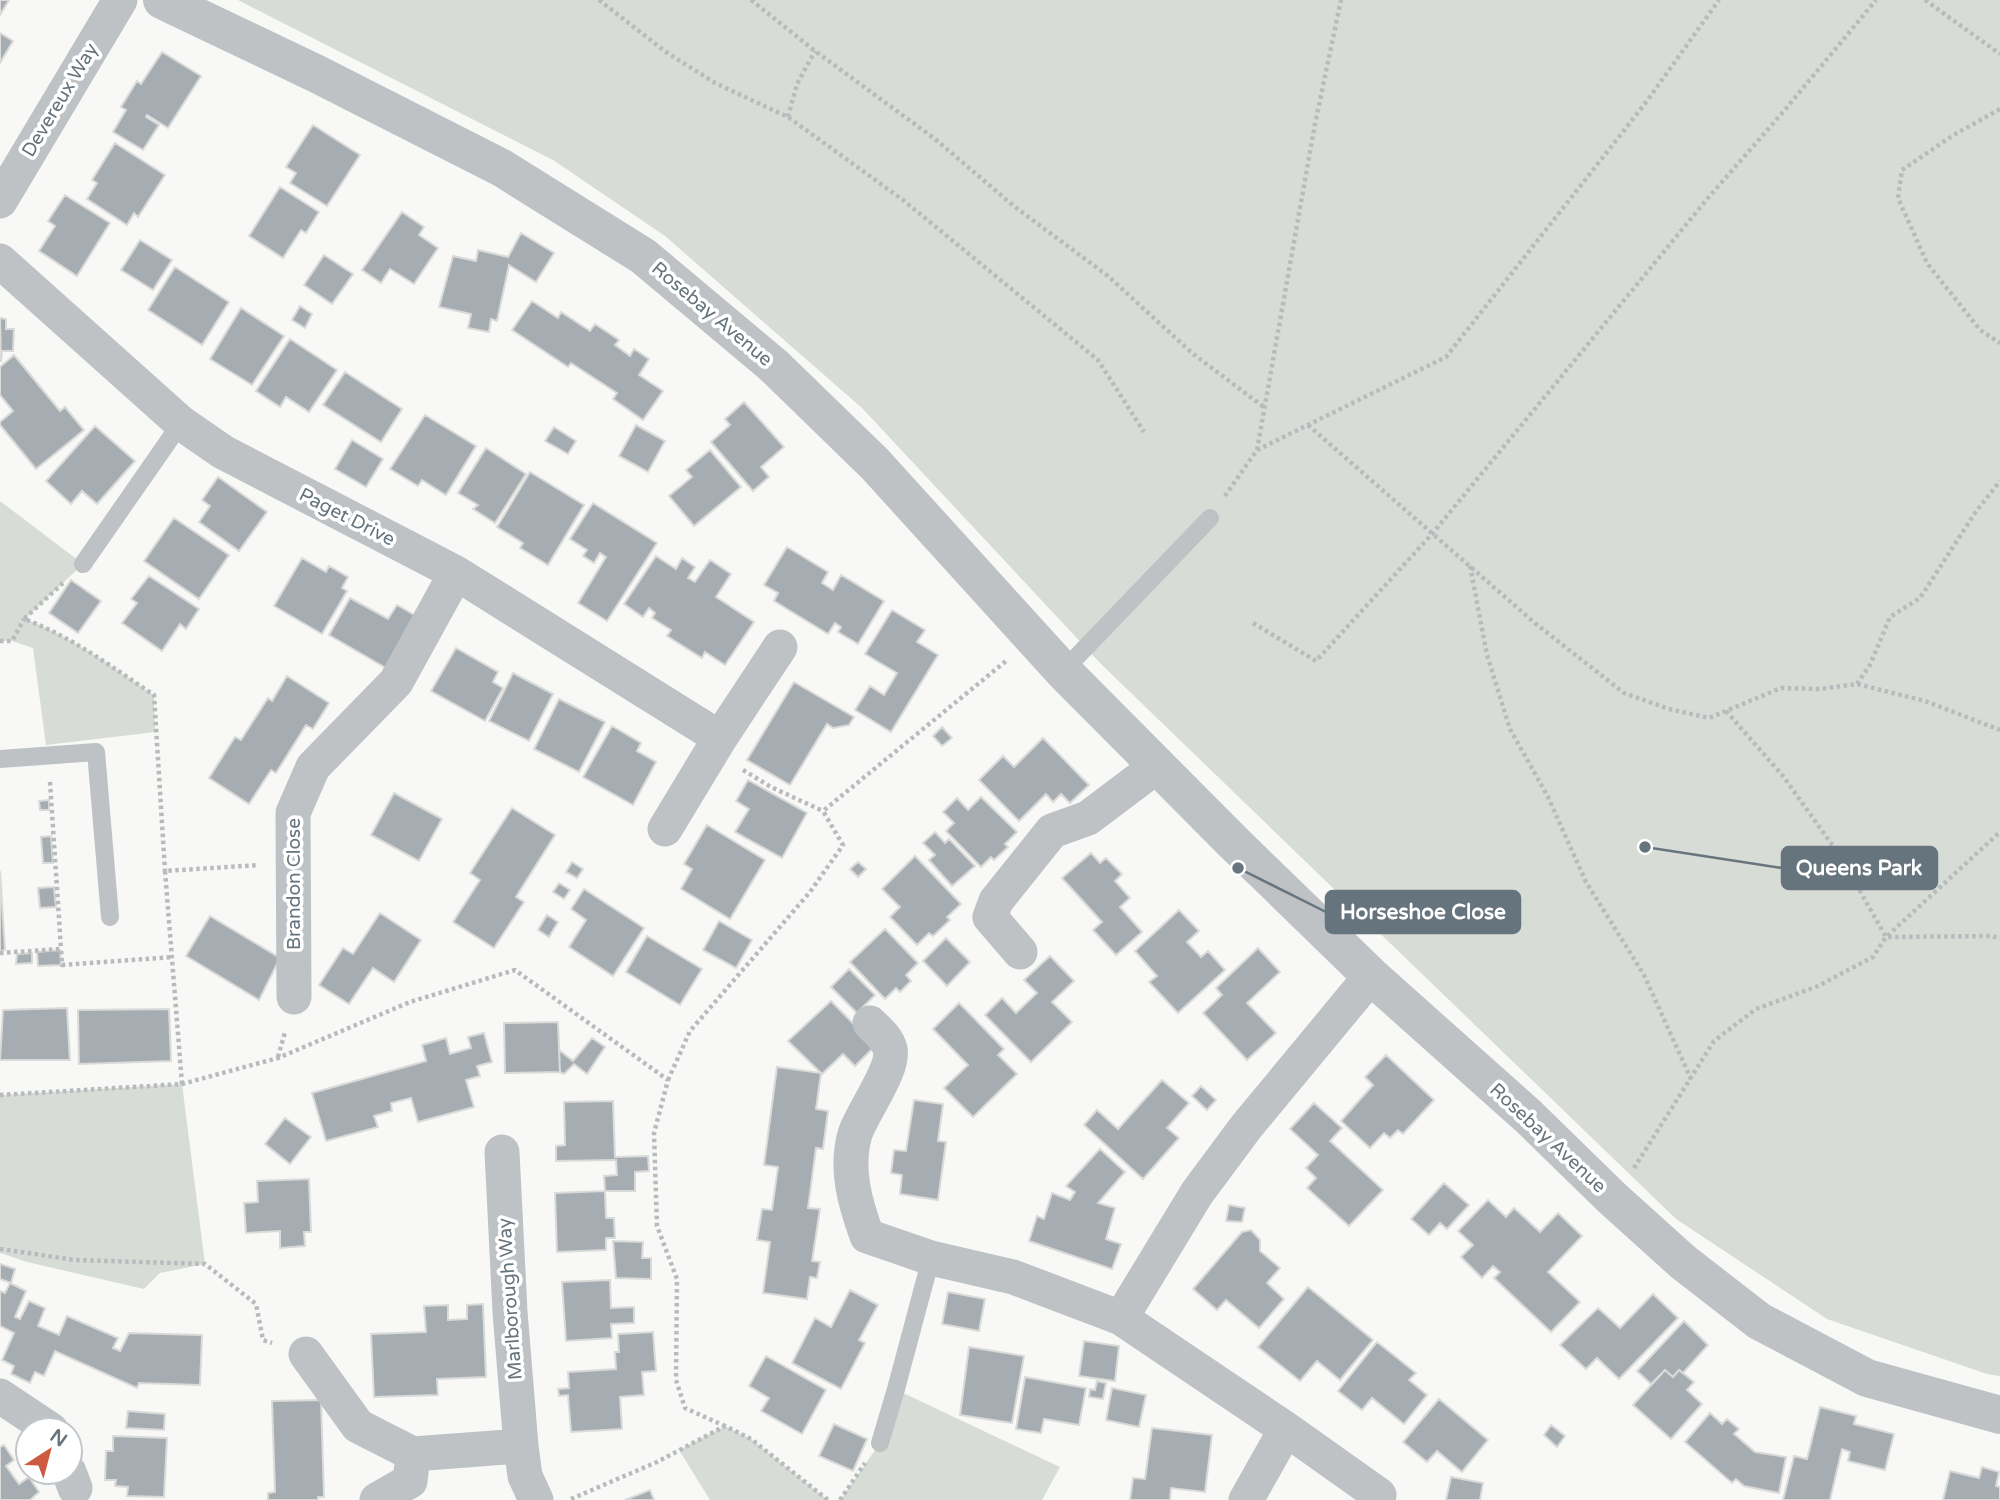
<svg xmlns="http://www.w3.org/2000/svg" width="2000" height="1500" font-family="'Varela Round',sans-serif">
	<style>
		.green { fill: #d8dcd6 }
		.building { fill: #a6adb2; stroke: #dadad8; stroke-width: 2 }
		.lines { fill: none; stroke-linecap: round; stroke-linejoin: round }
		.path { stroke: #b8bbbe; stroke-width: 4.5; stroke-dasharray: 3.5 3.5; stroke-linecap: butt }
		.service { stroke: #bec2c5; stroke-width: 18 }
		.minor { stroke: #bec2c5; stroke-width: 35 }
		.tertiary { stroke: #bec2c5; stroke-width: 38 }
		.labels { text-anchor: middle; dominant-baseline: central; stroke-width: 7; stroke-linejoin: round; paint-order: stroke }
		.street-label { font-size: 19px; fill: #66747d; stroke: #fff }
		.leader { fill: none; stroke: #66747d; stroke-width: 2.5 }
		.callout-dot { fill: #66747d; stroke: #fff; stroke-width: 2.5 }
		.callout { fill: #66747d; stroke: #66747d; stroke-width: 2.5 }
		.callout-label { font-size: 21px; text-anchor: middle; font-weight: bold; fill: #fff }
	</style>
	<rect width="100%" height="100%" fill="#f8f8f6"/>
	<path class="green" d="M238,0h1762v1376l-13,-2 -160,-55 -151,-100 -574,-554 -240,-257 -197,-172 -112,-76z
		M0,501l83,63 -58,55c46,17 89,49 129,76l1,37 -109,13 -13,-97 -21,-7h-12z
		M182,1084l23,180 -45,9 -16,16 -117,-27 -27,-9v-158z
		M899,1391l161,76 -18,33h-202l40,-57z
		M725,1426l26,13 77,61h-118l-31,-50z"/>
	<path class="building" d="M0,0h9l-9,15z
		M0,33l13,8 -13,22z
		M162,52l39,24 -33,52 -21,-13 -1,2 13,8 -16,25 -30,-18 13,-22 -5,-3 16,-26 4,3z
		M313,125l47,30 -33,51 -37,-23 6,-10 -10,-6z
		M115,143l50,32 -27,42 -4,-4 -7,12 -40,-26 10,-16 -5,-3z
		M280,187l39,25 -13,21 -5,-3 -18,28 -34,-22z
		M65,195l45,28 -33,53 -38,-25 16,-25 -7,-5z
		M402,212l22,15 -5,8 19,13 -24,36 -24,-15 -9,14 -19,-13z
		M521,233l33,20 -18,29 -27,-17 -12,56 -6,-2 -2,13 -21,-4 3,-14 -32,-7 14,-51 23,5 2,-11 30,7z
		M140,240l32,20 -19,30 -32,-20z
		M324,255l29,19 -21,30 -28,-19z
		M175,267l54,35 -27,43 -54,-35z
		M532,301l26,17 3,-6 29,19 5,-7 24,16 -4,5 15,11 4,-7 15,10 -10,16 24,16 -20,29 -30,-21 4,-6 -46,-30 -3,4 -56,-37z
		M300,306l12,8 -7,14 -13,-8z
		M241,308l43,28 -32,49 -42,-26z
		M0,318l6,1v10h8l-1,22h-11l-1,11z
		M290,339l47,31 -28,42 -23,-15 -6,10 -24,-16z
		M14,355l46,56 5,-4 19,23 -48,39 -36,-44v-3l13,-11 -13,-16v-28z
		M345,372l57,37 -21,33 -58,-37z
		M744,402l40,45 -23,20 8,10 -16,14 -42,-49 19,-17 -5,-6z
		M425,415l51,31 -30,49 -24,-15 -4,6 -28,-17z
		M636,425l29,16 -17,31 -29,-16z
		M95,426l40,35 -38,43 -15,-13 -11,13 -25,-23z
		M554,427l22,14 -8,13 -23,-13z
		M352,440l31,19 -17,28 -31,-18z
		M486,448l40,26 -31,49 -22,-14 5,-4 -20,-12z
		M710,450l31,37 -47,39 -25,-30 23,-19 -6,-7z
		M530,472l54,33 -36,60 -28,-17 3,-5 -26,-16z
		M218,477l49,35 -28,39 -40,-29 11,-16 -8,-6z
		M593,503l64,40 -50,78 -29,-18 28,-46 -6,-4 -6,10 -11,-7 4,-6 -17,-11z
		M174,518l55,37 -30,44 -55,-38z
		M787,547l41,25 -6,11 11,7 8,-15 43,26 -26,43 -20,-12 3,-5 -6,-4 -7,11 -54,-33 4,-8 -14,-8z
		M656,556l20,13 6,-11 13,9 -7,11 7,4 15,-22 21,14 -15,23 38,25 -29,43 -20,-13 -3,6 -35,-22 4,-6 -19,-12 3,-5 -6,-5 -6,9 -19,-13z
		M302,558l24,14 3,-6 19,11 -6,11 5,3 -25,43 -48,-28z
		M149,576l50,33 -13,20 -6,-5 -18,27 -40,-28 15,-20 -6,-4z
		M71,580l30,21 -23,32 -29,-20z
		M350,598l38,21 9,-14 19,11 -30,52 -57,-33z
		M892,610l33,20 -8,12 21,13 -47,77 -36,-22 15,-24 14,9 13,-22 -32,-19z
		M456,648l42,24 -5,10 10,6 -18,33 -54,-30z
		M513,673l40,21 -24,47 -40,-20z
		M287,676l42,27 -16,26 -7,-4 -30,48 -5,-3 -22,34 -40,-26 26,-41 6,3 27,-42 4,3z
		M794,682l60,35 -5,8 -16,3 -6,-4 -37,61 -43,-25z
		M559,699l46,23 -26,50 -45,-23z
		M612,726l29,17 -4,8 19,11 -23,43 -50,-28z
		M942,727l10,11 -10,8 -9,-10z
		M1043,738l46,47 -19,18 -9,-9 -8,8 -7,-8 -27,27 -40,-41 24,-24 11,11z
		M748,780l59,33 -25,45 -47,-26 14,-23 -13,-8z
		M394,793l48,26 -23,42 -48,-26z
		M981,797l36,35 -12,12 3,3 -14,13 -3,-3 -10,10 -35,-36 8,-8 -11,-11 14,-14 11,12z
		M49,800v10h-9l-1,-9z
		M512,808l43,27 -39,62 8,5 -30,46 -41,-26 27,-42 -10,-7z
		M707,825l58,35 -35,59 -49,-30 11,-20 -8,-5z
		M935,832l10,11 4,-4 26,27 -23,20 -23,-26 6,-5 -12,-12z
		M51,836l2,27h-10l-2,-26z
		M1091,853l9,10 6,-5 16,16 -7,7 15,17 -10,9 22,25 -26,23 -23,-25 9,-8 -40,-44z
		M915,856l46,48 -14,13 3,3 -17,16 -4,-3 -12,12 -27,-28 10,-10 -18,-18z
		M572,862l11,7 -6,9 -11,-6z
		M858,862l8,7 -8,8 -8,-8z
		M0,871l5,79 -5,1z
		M559,883l11,7 -6,9 -11,-7z
		M54,887l2,20 -16,1 -2,-20z
		M584,889l60,39 -31,48 -44,-29 17,-27 -15,-11z
		M1179,910l20,21 -12,11 14,15 7,-6 17,19 -47,43 -29,-31 8,-6 -22,-25z
		M380,913l41,27 -27,42 -21,-14 -24,36 -30,-19 24,-37 10,6z
		M547,915l11,7 -9,15 -11,-7z
		M210,916l70,42 -21,42 -73,-44z
		M719,921l33,19 -16,28 -33,-18z
		M885,929l33,34 -12,12 5,6 -11,11 -4,-4 -11,11 -35,-37z
		M647,936l55,33 -22,36 -54,-33z
		M946,938l24,24 -23,24 -24,-25z
		M1258,948l22,24 -33,31 29,30 -29,27 -44,-47 19,-18 -6,-7z
		M60,950l1,15 -23,1 -1,-14z
		M32,953v10l-16,1 1,-10z
		M1050,956l24,25 -22,21 20,20 -41,40 -46,-47 17,-17 14,15 21,-20 -13,-13z
		M849,969l26,26 -18,18 -26,-26z
		M831,1001l44,45 -20,20 -12,-12 -21,20 -34,-33z
		M959,1003l45,46 -6,6 19,19 -44,43 -29,-29 24,-23 -35,-36z
		M67,1008l3,52h-70l3,-50z
		M169,1009l2,52 -92,3 -1,-54z
		M558,1022l2,50 -55,1 -1,-50z
		M484,1033l8,29 -15,4 3,10 -14,4 8,27 -56,15 -7,-24 -20,5 1,8 -18,5 4,11 -52,14 -14,-48 114,-32 -4,-16 24,-7 4,16 21,-6 -3,-11z
		M592,1038l13,9 -18,27 -13,-10 -10,10 -4,-2 -1,-22 14,11z
		M1386,1055l48,45 -31,34 -5,-4 -8,8 -6,-5 -14,15 -29,-27 32,-36 -8,-8z
		M777,1067l44,6 -5,36 12,2 -5,38 -7,-1 -8,60 12,1 -8,52 8,1 -3,16 -7,-1 -3,22 -44,-6 7,-51 -13,-2 5,-31 10,1 6,-43 -14,-2z
		M1162,1080l27,23 -22,25 12,10 -36,41 -59,-54 13,-15 21,19z
		M1201,1086l15,14 -9,10 -15,-14z
		M914,1100l29,4 -5,37 8,1 -8,58 -38,-6 2,-19 -11,-2 3,-23 12,1z
		M613,1101l2,56 33,-1 1,15 -14,1v19h-30l-1,-15 13,-1 -1,-15 -60,1v-15l9,-1 -1,-43z
		M1314,1103l28,25 -12,13 53,49 -34,36 -42,-38 9,-10 -10,-10 12,-13 -28,-26z
		M285,1118l26,19 -21,27 -25,-20z
		M1100,1149l25,23 -27,31 17,5 -9,31 15,5 -9,25 -83,-28 8,-25 7,3 8,-26 18,7 5,-8 -9,-6z
		M309,1179l2,53h-7l1,14 -25,2v-17l-34,2 -2,-30 14,-1 -1,-21z
		M1444,1183l25,22 -22,24 -7,-6 -11,12 -18,-16z
		M605,1191l1,27h8l1,20h-9v12l-49,2 -2,-59z
		M1488,1200l18,17 8,-9 26,24 18,-19 24,23 -34,36 32,30 -29,30 -57,-54 6,-6 -7,-6 -11,12 -21,-21 12,-12 -15,-14z
		M1229,1205l16,3 -3,14 -16,-1z
		M1251,1230l9,10v11l20,17 -13,15 17,16 -25,29 -33,-28 -9,10 -24,-21 49,-57z
		M613,1241l30,1 -1,16h9v21l-35,-1z
		M0,1264l15,5 -4,14 -11,-4z
		M610,1280l1,28 23,-1v16l-23,1 1,14 -46,3 -4,-59z
		M10,1283l16,8 -11,26 5,2 9,-18 16,7 -7,18 21,9 8,-19 51,22 -5,10 7,3 9,-18 73,2 -2,50 -61,-2 -2,5 -82,-37 -11,25 -9,-4 -5,11 -19,-9 3,-8 -12,-6 12,-27 -14,-7v-35l5,2z
		M1308,1287l65,53 -33,40 -23,-19 -17,20 -42,-34z
		M850,1290l28,15 -19,35 6,3 -24,46 -49,-26 23,-45 16,9z
		M948,1292l37,7 -6,32 -37,-7z
		M1653,1294l25,24 -59,61 -22,-21 -11,11 -26,-24 38,-37 22,20z
		M483,1304l3,73 -49,2 1,16 -64,2 -3,-63 55,-2 -2,-26 24,-1v15l19,-1v-14z
		M1684,1321l24,24 -25,28 -4,-3 -6,7 -8,-7 -14,14 -14,-13z
		M653,1332l3,39 -14,1 2,23 -24,2 2,32 -51,3 -3,-37 -9,1 -1,-7 11,-1 -1,-16 48,-3 -1,-17h4l-1,-18z
		M1084,1341l35,5 -4,35 -36,-5z
		M1377,1342l39,31 -7,7 18,15 -23,29 -32,-26 -10,12 -24,-19z
		M969,1347l55,9 -12,67 -52,-8z
		M766,1356l60,34 -24,44 -41,-23 8,-13 -20,-12z
		M1665,1370l8,7 6,-7 15,12 -7,8 15,14 -31,35 -38,-34z
		M1025,1377l61,11 -7,37 -35,-6 -3,14 -25,-4z
		M1097,1381l9,2 -3,16 -14,-2 1,-8 5,1z
		M1112,1388l34,7 -7,32 -33,-7z
		M1439,1399l49,41 -26,32 -25,-21 -10,11 -24,-20z
		M321,1400l3,97h-6v3h-50v-7l7,-1 -3,-91z
		M1820,1407l36,9 -2,8 40,10 -9,36 -37,-9 2,-9 -8,-3 -12,51h-47l11,-44 13,3z
		M128,1411l37,3 -1,16 -38,-2z
		M1710,1413l12,11 5,-5 12,10 -5,5 21,18 31,5 -7,36 -35,-7 -8,-7 -4,4 -47,-41z
		M834,1424l33,15 -14,32 -34,-15z
		M1551,1425l14,11 -8,11 -13,-12z
		M1152,1428l60,7 -7,57 -34,-4 -1,12h-40l3,-22 12,1z
		M113,1436l54,2 -3,59 -37,-1 1,-9 -13,-1 1,-6h-11l1,-29h7z
		M4,1445l10,15 -8,6 13,18 10,-7 10,15 -9,8h-30v-53z
		M1982,1467l17,5 -3,14 4,1v13h-57l7,-29 29,7z
		M1451,1477l32,6 -3,17h-34z
		M650,1490l4,10h-29z"/>
	<g class="lines">
		<path class="path" d="M599,0l67,52 49,31 73,34 115,83 195,160 46,72
			M751,0l64,51 120,88 80,68 93,69 84,77 73,55
			M1925,0l75,54
			M2000,109l-48,27 -50,34 -4,28 29,65 53,67 20,13
			M788,117l9,-33 18,-33
			M1308,425l228,199 88,69 45,16 40,9 72,-30 39,1 37,-5 68,17 75,29
			M1257,450l189,-93 201,-256 72,-101
			M1225,496l32,-46 58,-326 26,-124
			M1470,566l17,89 23,74 38,68 38,85 58,93 47,104
			M63,583l-39,36c47,17 89,49 130,76l11,176
			M1253,623l63,38 116,-127 276,-336 76,-87 92,-111
			M0,641h12l12,-22
			M1857,684l13,-19 20,-48 30,-19 55,-85 25,-32
			M1726,711l57,65 57,80 46,81 106,-1 8,3
			M743,770l28,17 52,24
			M50,782l11,167
			M0,953l61,-4 1,16 110,-8
			M278,1057l7,-25
			M668,1080l22,-49 120,-139 33,-47 -20,-34 183,-150
			M182,1084l-17,-213 94,-6
			M0,1095l182,-11 96,-26 132,-56 105,-32 153,110 -14,53 3,93 20,53 -1,101 9,28 40,18
			M1634,1168l80,-127 42,-32 62,-23 55,-29 13,-20 114,-105
			M0,1249l75,11 130,4 51,40 7,36 9,3
			M571,1499l86,-37 68,-36 26,13 77,61
			M840,1500l25,-37"/>
		<path class="service" d="M83,564l98,-141
			M1063,671l147,-153
			M0,759l96,-7 14,165
			M880,1443l16,-54 35,-131"/>
		<path class="minor" d="M0,201l120,-201
			M0,261l181,162 42,29 233,121 264,165
			M665,829l55,-91 60,-91
			M1020,952l-30,-35 6,-16 56,-70 36,-13 69,-52
			M1371,976l-125,151 -49,66 -76,125 165,111 93,66
			M294,997l-1,-184 20,-46 83,-85 60,-109
			M870,1023c8,8 17,15 20,26 5,20 -28,63 -35,85 -10,35 0,69 12,102l64,22 82,19 108,41
			M502,1152l8,160 11,134 4,30 11,24
			M306,1354l52,72 55,28
			M0,1396l51,34
			M69,1472l6,16
			M377,1500l33,-19 3,-27 108,-8
			M1246,1500l40,-71"/>
		<path class="tertiary" d="M162,0l155,74 185,94 141,88 130,109 102,99 188,207 171,172 137,133 158,141 83,81 71,64 76,59 108,57 133,37"/>
	</g>
	<g class="labels">
		<g class="street-label">
			<text transform="translate(60 100) rotate(-59)">Devereux Way</text>
			<text transform="translate(712 314) rotate(40)">Rosebay Avenue</text>
			<text transform="translate(347 517) rotate(27)">Paget Drive</text>
			<text transform="translate(294 884) rotate(-90)">Brandon Close</text>
			<text transform="translate(1548 1138) rotate(43)">Rosebay Avenue</text>
			<text transform="translate(510 1299) rotate(-94)">Marlborough Way</text>
		</g>
	</g>
	<path class="leader" d="M1645 847L1782 868M1238 868L1326 912"/>
	<g class="callout-dot">
		<circle cx="1645" cy="847" r="7"/>
		<circle cx="1238" cy="868" r="7"/>
	</g>
	<g class="callout">
		<rect x="1782" y="847" width="155" height="42" rx="7"/>
		<rect x="1326" y="891" width="194" height="42" rx="7"/>
	</g>
	<g class="callout-label">
		<text x="1859" y="875">Queens Park</text>
		<text x="1423" y="919">Horseshoe Close</text>
	</g>
	<g transform="translate(49 1451) rotate(36)"><circle r="33" fill="#ffffff" stroke="#c2c7cb" stroke-width="2"/>
	<path d="M0-5L12 26L0 18L-12 26Z" fill="#cd5b40"/>
	<text y="-10" font-size="19" font-weight="bold" text-anchor="middle" fill="#66747d">N</text>
	</g>
</svg>
